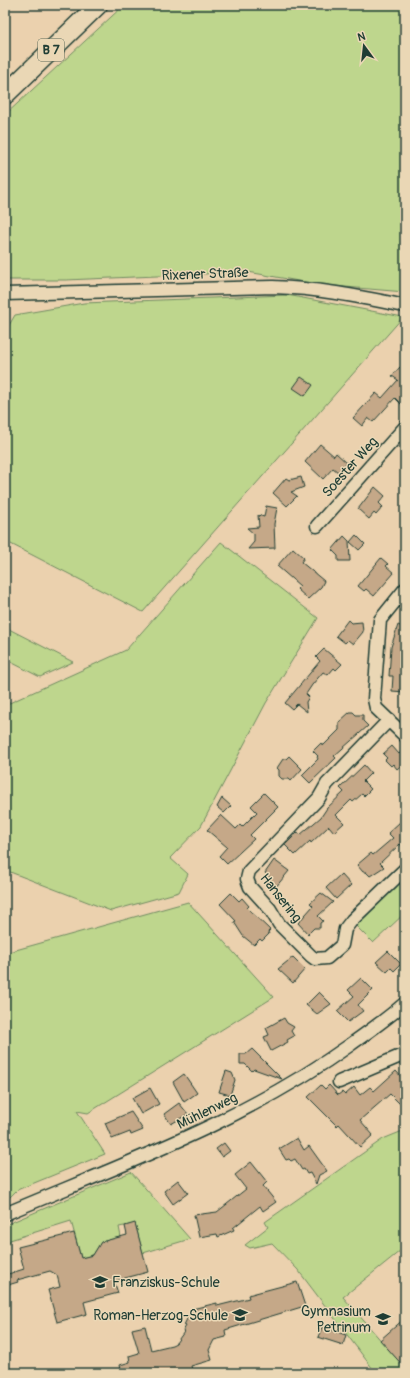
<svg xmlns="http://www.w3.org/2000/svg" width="410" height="1378" font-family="Pangolin,sans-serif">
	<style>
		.green { fill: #bed68d; stroke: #6e8a60 }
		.building { fill: #c5a888; stroke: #1f3d34 }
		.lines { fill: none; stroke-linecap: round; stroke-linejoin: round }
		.street-casing { stroke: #1f3d34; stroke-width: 15 }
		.primary-casing { stroke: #1f3d34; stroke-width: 21 }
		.street { stroke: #ead7b5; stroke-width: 12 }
		.primary { stroke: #ead7b5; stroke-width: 18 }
		.labels { text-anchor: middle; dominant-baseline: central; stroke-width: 3; stroke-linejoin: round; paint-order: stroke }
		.shield { fill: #ead7b5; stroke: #5c6b5b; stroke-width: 1 }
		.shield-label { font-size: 13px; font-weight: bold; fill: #1f3d34 }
		.street-label { font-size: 14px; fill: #1f3d34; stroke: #ead7b5 }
		.poi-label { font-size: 14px; fill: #1f3d34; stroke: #ead7b5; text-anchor: end }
	</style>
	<rect width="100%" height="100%" fill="#ebd1ae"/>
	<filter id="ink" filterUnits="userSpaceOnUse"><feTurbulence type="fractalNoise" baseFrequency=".025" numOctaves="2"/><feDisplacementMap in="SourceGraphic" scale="8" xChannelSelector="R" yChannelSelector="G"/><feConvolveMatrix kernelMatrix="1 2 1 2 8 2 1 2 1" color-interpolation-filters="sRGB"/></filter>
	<g filter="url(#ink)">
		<path class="green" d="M124,5h281v287l-84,-7 -73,-13 -182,8h-61v-165z
			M287,295l116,22 -260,295 -138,-71v-209l10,-17 69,-12z
			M221,542l97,76 -52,85 -65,123 -31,32 18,16 -9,18 -68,19 -106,-41v-165l121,-55z
			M5,627l68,35 -33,15 -35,-18z
			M399,880l6,7v26l-32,30 -19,-19z
			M188,902l86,95 -186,116 -11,-2 28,43 -88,36 -12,12v-249z
			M405,1130v117l-62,50 62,71v5h-29l-78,-103 -26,-27 -22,5 -5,-3 23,-18 -3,-5 118,-83z
			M131,1172l59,67 -47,14 -8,-29 -16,3 2,10 -20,5 -8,13 -12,3 -10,-37 -61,19 -5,11v-26z"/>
		<path class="building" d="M400,367l5,4v37l-10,-10 -22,24 -5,-4 -6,8 -9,-8 23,-25 6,5 16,-18 -6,-4z
			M301,377l12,8 -8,11 -12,-8z
			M320,444l14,12 2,-3 11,10 -9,9 -5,-4 -10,11 -18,-17z
			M301,477l3,10 -13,5 6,4 -10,10 -14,-13 13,-15 3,2z
			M375,487l10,9 -6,7 4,4 -7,8 -2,-2 -5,6 -11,-10z
			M266,506l11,2 -3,16 1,24 -27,1 6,-7v-8l-7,-6 12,-1 -1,-12 6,2z
			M356,535l9,9 -6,6 -9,-8z
			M344,536l5,5 1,20h-12v-5l-6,-6z
			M293,548l11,10 -3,4 23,19 -3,6 -13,12 -11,-10 3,-3 -23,-20z
			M381,558l7,6 -2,2 8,7 -20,23 -8,-7 -2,2 -6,-5z
			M348,620l3,3 11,-1 1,10 -10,12 -5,-4 -3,3 -9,-7z
			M398,625l7,3v64l-13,-1 1,-15h-4l2,-29z
			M324,649l18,15 -6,6 -2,-2 -6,7 -5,-3 -11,13 -6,9 3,3 -3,5 1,10 -10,-8 -5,5 -7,-6 35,-42 -4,-4z
			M350,712h3l3,3h7v6l5,5 -34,30 2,2 -26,25 -8,-8 16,-16 -1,-2 1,-1 -5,-5 8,-8 2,3 16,-16v-8z
			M392,746l7,8 2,-2 4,5v5l-8,7 -4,-5 -2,2 -6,-6 2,-2 -4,-4z
			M289,756l13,13 -11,12 -2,-2h-7l-3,-3v-6l-2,-2 6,-9h3z
			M364,765l7,8 -8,8 8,8 -7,7 -2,-2 -9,8 -2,-2 -15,15 8,8 -10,9 -5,-6 -18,17 -1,-2 -15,14 -10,-10 13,-13 2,3 21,-18 6,-9 17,-16 -4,-4z
			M264,793l14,14 -28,28 4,4 -27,25 -8,-8 8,-9 -20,-17 14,-15 15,14 4,-4 2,2 15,-15 -6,-6z
			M222,798l9,8 -7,7 -7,-6z
			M400,822l5,5v23l-5,-6 -20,19 4,4 -14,9 -4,-4h-3l-6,-7 14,-12 2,2 20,-17 -5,-5z
			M274,860l15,11 -14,17 -9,-7 4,-4 -5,-4z
			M341,874l10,11 -15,14 -10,-11z
			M231,893l8,8 3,-3 7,8 -2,2 23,22 -2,2 1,2 -7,7 -2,-2 -6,6 -11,-9 -9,-14 2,-1 -16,-17z
			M321,893l12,9 -15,14 5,5 -3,2v5h-6l-6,6 -10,-11 15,-17 -3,-3z
			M388,951l13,13 -7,7 -3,-3 -4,4 -11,-10z
			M293,957l12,12 -12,14 -15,-14z
			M361,978l12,12 -15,15 5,6 -15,11 -11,-11 17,-15 -6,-6z
			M319,992l12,12 -14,10 -11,-9z
			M284,1018l3,5 7,4 -3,4 3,5 -7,4 1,2 -17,9 -7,-14 5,-2 -3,-7z
			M252,1049l30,30 -28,-10 -2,2 -7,-7h-5v-10h6z
			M226,1071l6,2 3,7 -5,15 -11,-3z
			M396,1071l9,10v17l-6,5 -9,-9 -30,26 13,15 -13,12 -21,-23 -2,2 -29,-29 13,-12 4,4 4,-4 9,10 4,-3 3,3 9,-8 6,8 10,-8 4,4z
			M184,1074l13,19 -13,9 -11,-20z
			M150,1088l9,16 -18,10 -9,-16z
			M179,1103l9,11 -17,10 -7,-10z
			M131,1112l12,18 -12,5 -1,-3 -18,7 -7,-16z
			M297,1138l7,12 5,-4 18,25 -8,4 -3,9 -6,-11 -3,1 -3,-5 -2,1 -7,-11 -4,2 -2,-2 -3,1 -7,-11z
			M224,1143l6,8 -8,6 -6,-8z
			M251,1162l16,20 -4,4 13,16 -13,9 -3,-5 -27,22 1,2 -16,7 -1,-3 -18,3 -5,-22 23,-3 29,-23 -11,-14z
			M178,1180l10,13 -15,11 -9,-13z
			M135,1223l13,49 -34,9 4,12 -34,9 3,12 -30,8 -9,-32 12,-3 -3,-12 -7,-4 -33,9 1,2 -10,3 -2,-2 -1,-8 19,-6 -6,-22 56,-14 7,25 12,-3 8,-13 26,-7 -2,-9z
			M297,1282l8,24 -80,24 1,7 -12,3 -5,10 3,10 -21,6 1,3 -16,4h-54l-2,-8 10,-3 -1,-6 10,-3 -7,-24 13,-3 6,24 21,-5 4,-2 8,-11 -1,-1 3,-5 -2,-1 8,-16 25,-6v3l32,-8 -1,-3z
			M405,1318v50l-25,-28z
			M322,1327l24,8 -3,10 -25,-8z"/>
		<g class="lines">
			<g class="street-casing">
				<path id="street" d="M5,294l268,-7c45,1 88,10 132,19
					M317,526l88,-99
					M405,589l-25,31 -6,79 2,9 29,28
					M389,720l-62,64 -8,14 -70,73 -2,8 3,8 20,22 9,15 32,32 4,3 12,-1 15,-13 3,-16 7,-9 53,-51
					M339,1082l66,-28
					M5,1214c118,-50 239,-93 345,-169 18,-13 38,-27 55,-42"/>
			</g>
			<g class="primary-casing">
				<path id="primary" d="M5,95l93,-90"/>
			</g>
			<use href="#street" class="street"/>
			<use href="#primary" class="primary"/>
		</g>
	</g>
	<defs>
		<g id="school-bare" transform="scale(1.2)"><path d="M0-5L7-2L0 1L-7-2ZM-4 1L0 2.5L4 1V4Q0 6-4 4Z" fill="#1f3d34" stroke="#ead7b5" stroke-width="2.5" paint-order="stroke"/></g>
	</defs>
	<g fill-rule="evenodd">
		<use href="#school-bare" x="100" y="1282"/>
		<use href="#school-bare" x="240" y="1315"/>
		<use href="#school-bare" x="383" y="1319"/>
	</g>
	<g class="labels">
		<rect class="shield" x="38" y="39" width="26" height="22" rx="3"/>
		<g class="shield-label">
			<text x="51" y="50">B 7</text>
		</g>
		<g class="street-label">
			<text transform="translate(205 274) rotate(-2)">Rixener Straße</text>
			<text transform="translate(350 467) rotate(-48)">Soester Weg</text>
			<text transform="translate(281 898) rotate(52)">Hansering</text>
			<text transform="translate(207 1111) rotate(-26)">Mühlenweg</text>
		</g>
		<g class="poi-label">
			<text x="112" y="1282" text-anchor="start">Franziskus-Schule</text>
			<text x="371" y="1311">Gymnasium<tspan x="371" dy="16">Petrinum</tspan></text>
			<text x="228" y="1315">Roman-Herzog-Schule</text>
		</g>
	</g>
	<rect width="410" height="1378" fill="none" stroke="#ead7b5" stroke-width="20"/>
	<rect x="10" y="10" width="390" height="1358" fill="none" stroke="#1f3d34" stroke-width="1.5" filter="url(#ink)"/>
	<g transform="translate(364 46) rotate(345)" stroke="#ead7b5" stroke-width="3" paint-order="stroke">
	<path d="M0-3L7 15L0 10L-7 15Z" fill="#1f3d34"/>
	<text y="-6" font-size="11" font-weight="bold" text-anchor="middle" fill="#1f3d34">N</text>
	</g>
</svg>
